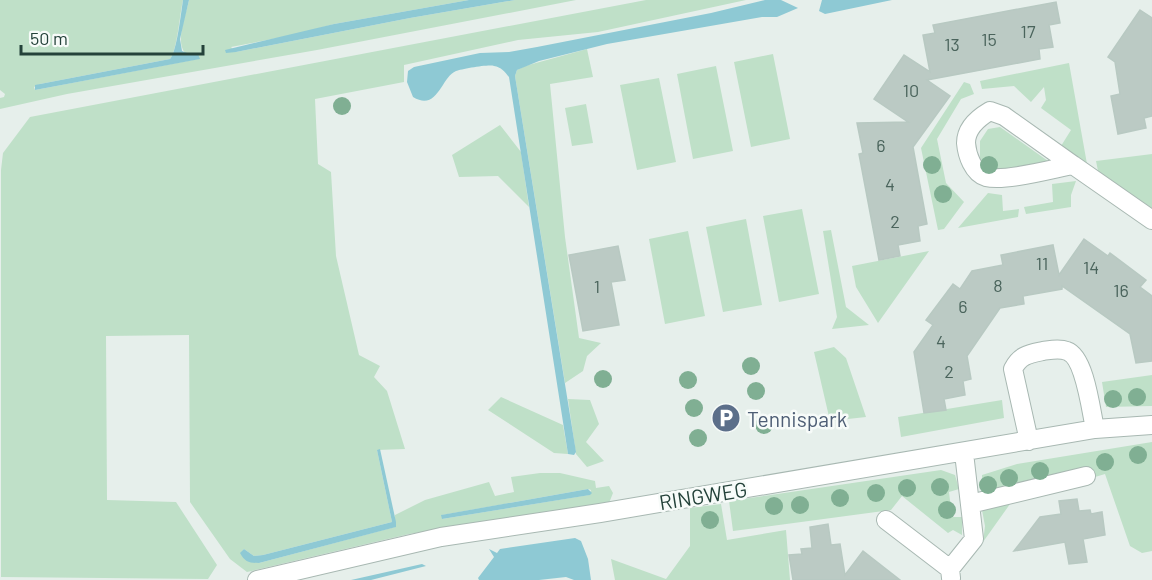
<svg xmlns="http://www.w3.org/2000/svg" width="1152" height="580" font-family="Barlow,sans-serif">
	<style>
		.green { fill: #bfe0c8; fill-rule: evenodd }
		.water { fill: #8ec9d4 }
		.building { fill: #bbcac4; stroke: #b8c9c2; stroke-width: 1.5 }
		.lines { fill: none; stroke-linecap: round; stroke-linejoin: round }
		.minor-casing { stroke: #a8b8b2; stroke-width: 20 }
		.minor { stroke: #fff; stroke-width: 18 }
		.tree { fill: #80af93 }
		.labels { text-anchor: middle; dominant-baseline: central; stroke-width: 5; stroke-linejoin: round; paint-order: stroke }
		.number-label { font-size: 18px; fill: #4a645c }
		.service-label { font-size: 21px; fill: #4e5e75; stroke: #f7fbf9; text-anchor: start }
		.street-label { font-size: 21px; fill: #24423a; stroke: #f7fbf9 }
	</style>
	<rect width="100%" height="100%" fill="#e6efeb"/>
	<path class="green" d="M0,0h183c-3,13 -6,51 -13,59l-130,25 -6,3 1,3 163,-31 -1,-5 -12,-1c-10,-12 1,-38 4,-53h280l-135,24 -36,10 -67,13 5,5 174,-34 105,-18h61l-259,50 -250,44 -67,15v-11l4,-1 1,-3 -5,-4z
		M646,0h100l-148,32 -80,8 -114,25v17l-89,17 3,65 13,8 5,84 23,99 21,11 -6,11 13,14 18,58 -28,1 15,72 -129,33 -9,1 -10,-7 -3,4 18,10 136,-36v-12l30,-15 64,-18 6,14 19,-4 -3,-15 29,-4h20l35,8 1,7 13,-2 4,7 -4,10 -200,31 -162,38 -17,-13 -40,-57 -1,-167 -83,1 1,164 69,2 41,63 -9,14 -207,-2v-407l2,-17 27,-36zM588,489l3,1 -2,5 -147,24v-4z
		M587,49l6,28 -43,7 15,153 14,101 22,5 -14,13 -4,15 -18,12 -50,-307 2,-6 8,-4z
		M773,54l17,85 -39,8 -17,-85z
		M1069,63l18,101 -26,-18 10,-16 -30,-22 5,-8 -2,-13 -13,15 -17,-16 -32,3 -2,-8z
		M716,66l17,85 -40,8 -16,-85z
		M659,78l17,84 -39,8 -17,-85z
		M964,82l6,2 4,10 -13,5 -24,40 9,44 18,19 -20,27 -6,1 -17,-82z
		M586,104l7,39 -21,3 -7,-38z
		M500,125l21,27 8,55 -31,-31 -39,1 -7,-22z
		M1000,127l48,34 -57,11 -11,-8v-23l8,-12z
		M1152,154v54l-54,-37 -2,-10z
		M1076,181l-5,14v12l-45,7 -2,-7 29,-5 -1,-18z
		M988,193l14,2 1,16 16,-2 -1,8 -60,11z
		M802,209l17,85 -40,8 -16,-86z
		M746,219l16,86 -39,7 -17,-85z
		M831,230l15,77 23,18 -37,4 5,-12 -14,-86z
		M688,231l17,85 -40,8 -16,-85z
		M929,251l-51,72 -22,-36 -4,-21z
		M834,347l12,11 20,59 -36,4 -16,-69z
		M1152,375v31l-46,1 -4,-25z
		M501,397l62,28 5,29 -14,-1 -66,-43z
		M568,399l22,1 9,24 -13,18 18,19 -17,6 -11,-13z
		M1002,400l2,18 -103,19 -3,-20z
		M1152,442v109l-10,2 -12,-7 -25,-72 -10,3 -24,-1 -32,2 -32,10 -25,4v-17l35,-11z
		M941,470l14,5 4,14 -10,3 3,25h10v18l-9,-5 -5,3 -46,-37 -11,14 -158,21 -4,-30z
		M721,504l6,36 59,-10 4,50h-175l-4,-21 55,20 24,-33v-38z
		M1010,504l-27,38 2,-16 -3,-16z"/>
	<path class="water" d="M183,0h6l-9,39 2,12 8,3h8l2,5 -165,31v-5l5,-1 130,-25c7,-8 11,-46 13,-59z
		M469,0h46l-105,18 -174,34 -10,1 -1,-3 109,-26z
		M765,0h16l17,8 -21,9h-15l-155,27 -68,17 -22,9 -2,6 61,376 -2,3 -6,-1 -59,-377c-4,-5 -8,-10 -15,-11 -5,-2 -32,3 -38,5 -15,6 -18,41 -43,26l-6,-15 1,-11 6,-4 66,-14 29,-1 28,-5 174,-34z
		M822,0h70l-67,14 -6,-3z
		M380,449l16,73v5l-137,36c-10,0 -14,-1 -19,-10l4,-4 10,7 9,-1 129,-33 -15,-72z
		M588,489l4,4 -2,2 -148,24 -1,-4z
		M575,538l6,3 7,18 3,21h-17l-8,-3 -27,3h-60l-1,-2 16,-21 -5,-8 8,4 3,-4z
		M422,564l4,2 -55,14h-20z"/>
	<path class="building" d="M1056,2l4,21 -11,2 4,22 -14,2 1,10 -113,21 23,16 -37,51 14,77 -9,2 2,15 -22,4 2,11 -21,4 -20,-106 4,-1 -6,-30 51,-1 -34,-23 30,-44 26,17 -7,-37 12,-2 -2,-8z
		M1140,10l12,8v98l-8,2 2,10 -28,6 -7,-38 9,-2 -5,-32 -7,-5z
		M1084,239l24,17 2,-3 36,27 -6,7 12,9v65l-16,2 -6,-29 -68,-48v3l-39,7 1,8 -24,4 -33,48 4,23 -8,2 2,14 -21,4 2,11 -22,3 -10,-61 19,-27 -7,-5 27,-36 7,5 12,-18 31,-6 -2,-10 52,-10 6,30z
		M618,246l7,34 -14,2 8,43 -36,6 -14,-76z
		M1077,499l2,12 11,-1 1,4 11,-2 3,23 -22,4 4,23 -18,2 -4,-22 -51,9 26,-34 21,-3 -2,-13z
		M828,524l3,21 9,-1 5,31 18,-24 37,29h-107l-4,-25 13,-1 -1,-5 11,-1 -2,-21z"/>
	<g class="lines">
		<g class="minor-casing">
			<path id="minor" d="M990,111l14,5 69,49c-21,4 -68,17 -87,12 -13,-4 -19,-22 -20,-34 0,-14 12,-25 24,-32z
				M1073,165l79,55
				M1029,441l-16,-72c7,-14 16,-15 30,-18 8,-1 16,-3 24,0 18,6 24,60 28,78
				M970,504l116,-28
				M886,520l64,49 1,9
				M950,569l24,-30 -10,-86
				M257,580l184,-43 159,-24 495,-84 57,-4"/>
		</g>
		<use href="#minor" class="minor"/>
	</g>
	<g class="tree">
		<circle cx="342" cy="106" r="9"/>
		<circle cx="932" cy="165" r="9"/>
		<circle cx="989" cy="165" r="9"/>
		<circle cx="943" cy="194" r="9"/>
		<circle cx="751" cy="366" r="9"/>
		<circle cx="603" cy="379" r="9"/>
		<circle cx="688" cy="380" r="9"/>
		<circle cx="756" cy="391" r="9"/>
		<circle cx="1137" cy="397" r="9"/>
		<circle cx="1113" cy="399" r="9"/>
		<circle cx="694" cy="408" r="9"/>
		<circle cx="764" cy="425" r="9"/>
		<circle cx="698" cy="438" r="9"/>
		<circle cx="1138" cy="455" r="9"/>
		<circle cx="1105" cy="462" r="9"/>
		<circle cx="1040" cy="471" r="9"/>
		<circle cx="1009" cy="478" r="9"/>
		<circle cx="988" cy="485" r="9"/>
		<circle cx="940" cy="487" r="9"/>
		<circle cx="907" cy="488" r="9"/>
		<circle cx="876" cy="493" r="9"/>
		<circle cx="840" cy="498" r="9"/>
		<circle cx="800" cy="505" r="9"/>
		<circle cx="774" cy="506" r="9"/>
		<circle cx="947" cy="510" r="9"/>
		<circle cx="710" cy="520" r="9"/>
	</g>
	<defs>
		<g id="parking-disc" transform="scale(1.5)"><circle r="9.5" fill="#5c6f8a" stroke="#f7fbf9"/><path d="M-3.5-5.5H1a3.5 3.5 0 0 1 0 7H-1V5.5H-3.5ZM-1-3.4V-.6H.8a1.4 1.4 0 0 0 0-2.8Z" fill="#fff"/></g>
	</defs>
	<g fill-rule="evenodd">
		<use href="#parking-disc" x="726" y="418"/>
	</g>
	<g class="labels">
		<g class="number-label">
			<text x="1028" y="31">17</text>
			<text x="989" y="39">15</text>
			<text x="952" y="44">13</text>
			<text x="911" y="90">10</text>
			<text x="881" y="145">6</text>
			<text x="890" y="184">4</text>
			<text x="895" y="221">2</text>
			<text x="1042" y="263">11</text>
			<text x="1091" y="267">14</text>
			<text x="998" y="285">8</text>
			<text x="597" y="286">1</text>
			<text x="1121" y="290">16</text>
			<text x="963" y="306">6</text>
			<text x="941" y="341">4</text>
			<text x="949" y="371">2</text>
		</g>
		<g class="service-label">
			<text x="747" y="418">Tennispark</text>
		</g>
		<g class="street-label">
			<text transform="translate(703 495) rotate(-9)">RINGWEG</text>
		</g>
	</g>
	<path d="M21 45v9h182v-9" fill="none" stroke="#24423a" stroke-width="3"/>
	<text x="30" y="45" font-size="18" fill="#24423a" stroke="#f7fbf9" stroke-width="4.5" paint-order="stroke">50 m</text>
</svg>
